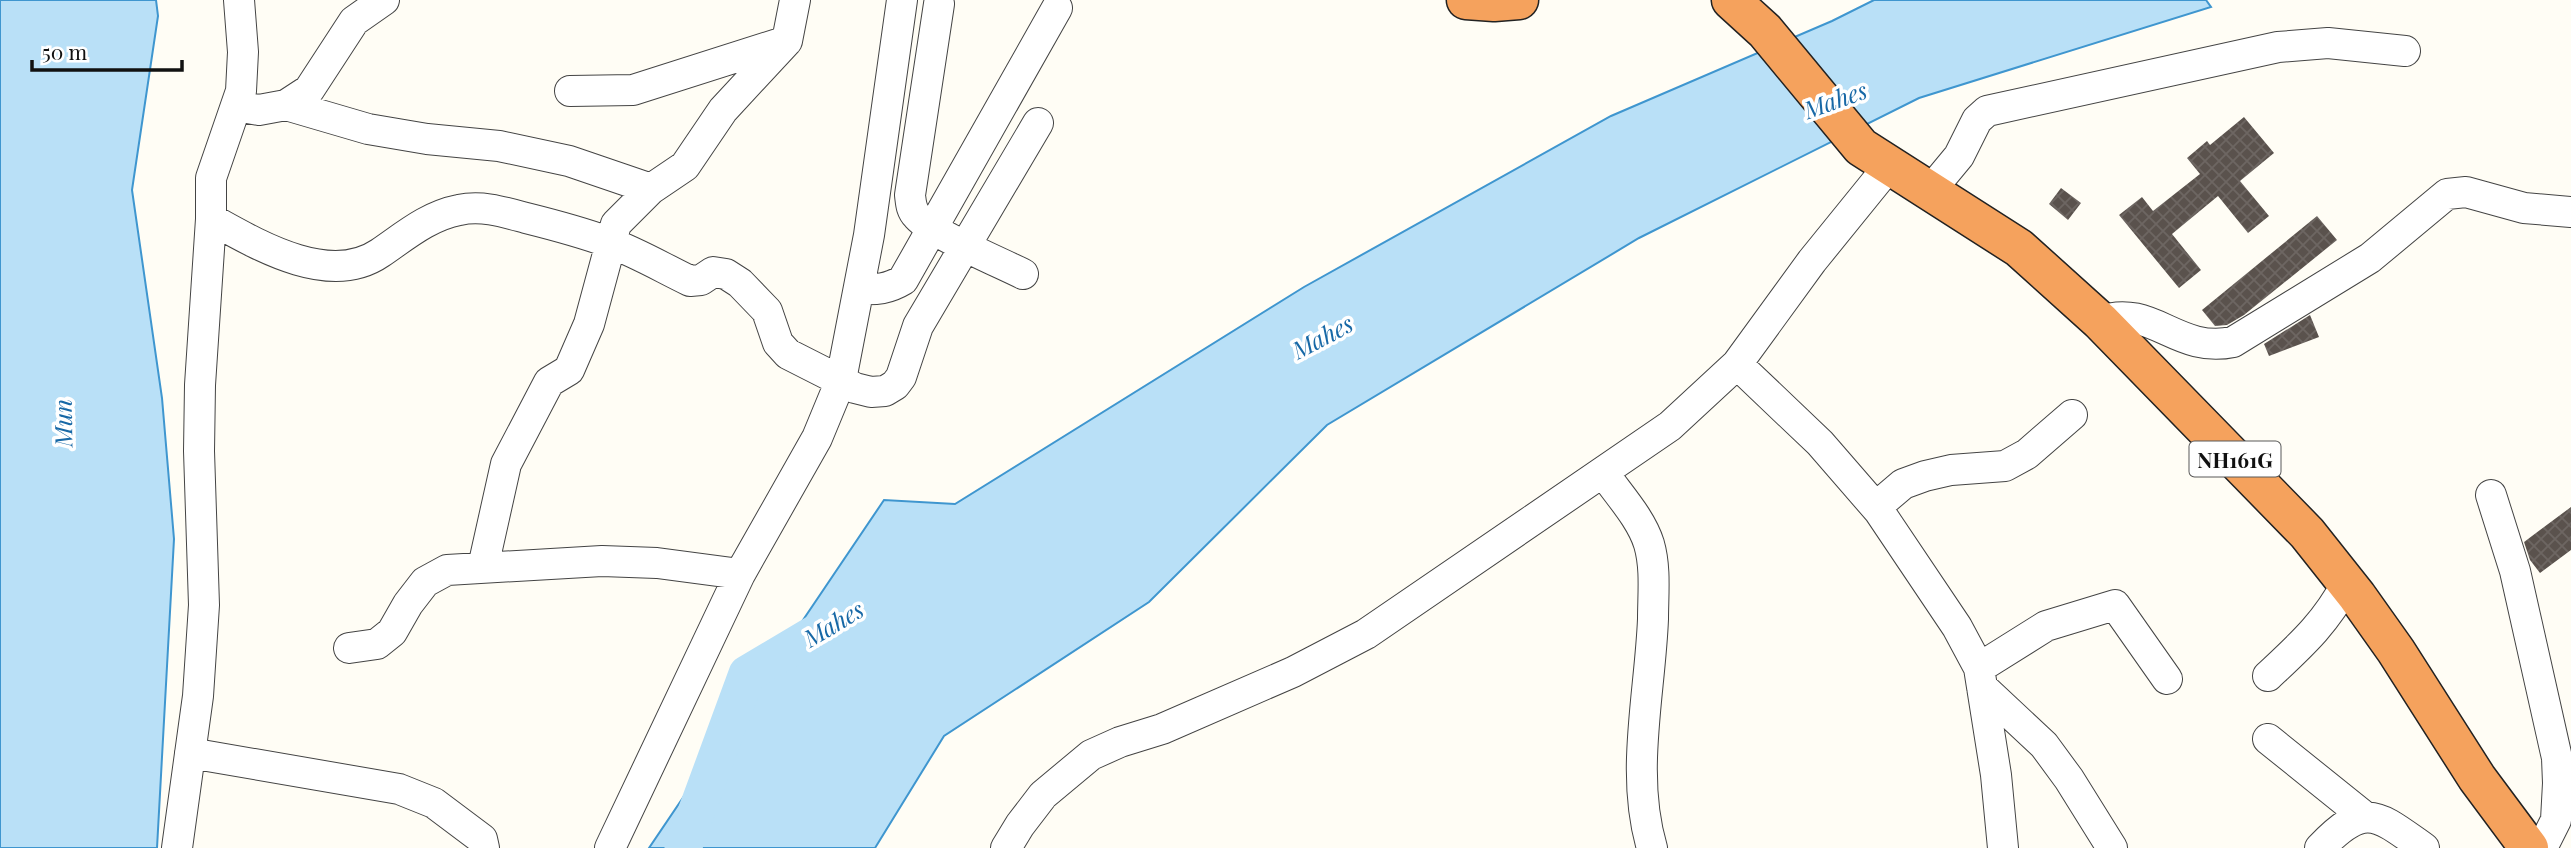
<svg xmlns="http://www.w3.org/2000/svg" width="2571" height="848" font-family="'Playfair Display',serif">
	<style>
		.water { fill: #b9e0f7; stroke: #3f96cf; stroke-width: 2 }
		.lines { fill: none; stroke-linecap: round; stroke-linejoin: round }
		.river { stroke: #b9e0f7; stroke-width: 37 }
		.building { fill: url(#building-cross-hatch) }
		.minor-casing { stroke: #444; stroke-width: 32 }
		.highway-casing { stroke: #222; stroke-width: 41 }
		.minor { stroke: #fff; stroke-width: 30 }
		.highway { stroke: #f5a25d; stroke-width: 38 }
		.labels { text-anchor: middle; dominant-baseline: central; stroke-width: 7; stroke-linejoin: round; paint-order: stroke }
		.shield { fill: #fff; stroke: #585858; stroke-width: 2 }
		.shield-label { font-size: 21px; font-weight: bold; fill: #111 }
		.water-label { font-size: 24px; font-style: italic; fill: #1768a6; stroke: #fff }
	</style>
	<defs>
		<pattern id="building-cross-hatch" width="8" height="8" patternUnits="userSpaceOnUse" patternTransform="scale(1.75)"><rect width="8" height="8" fill="#5a524d"/><path d="M0 0l8 8M0 8l8-8" fill="none" stroke="#6d6662"/></pattern>
	</defs>
	<rect width="100%" height="100%" fill="#fffdf5"/>
	<path class="water" d="M0,0h156l2,16 -26,174 30,208 12,141 -17,309h-157z
		M1874,0h332l5,7 -292,91 -280,140 -312,187 -178,177 -205,134 -69,112h-226l235,-348 71,4 349,-217 307,-171 221,-95z"/>
	<g class="lines">
		<path class="river" d="M683,848l64,-174 74,-44"/>
	</g>
	<path class="building" d="M2244,117l30,36 -34,28 29,35 -21,17 -30,-37 -46,38 29,36 -22,18 -60,-73 23,-18 11,14 47,-37 -13,-16 20,-17 3,4z
		M2061,188l20,15 -13,17 -19,-16z
		M2317,216l20,24 -93,75 -17,10 -12,1 -13,-16z
		M2310,315l9,22 -50,19 -5,-12z
		M2571,507v43l-31,23 -10,-13 -6,-18z"/>
	<g class="lines">
		<g class="minor-casing">
			<path id="minor" d="M939,4l-29,191c1,8 1,15 7,21 17,19 80,45 106,58
				M570,91l63,-1 154,-49
				M286,105l82,24 59,10 72,7 70,15 82,28
				M236,106l23,4 27,-5 23,-15 45,-69 30,-21
				M1930,191l29,-35 18,-36 10,-9 291,-64 50,-4 77,8
				M211,219c45,25 118,69 169,34 25,-17 48,-37 79,-43 23,-5 45,2 67,8 28,7 55,14 82,24 28,10 55,26 82,39l11,-1 12,-8 13,2 14,9 27,28 11,32 10,11 67,34 16,4 14,-1 10,-6 6,-8 17,-51 120,-203
				M859,289c18,1 29,0 44,-9l154,-272
				M2100,321c53,-18 76,33 133,21l137,-84 77,-64 19,-2 58,16 47,4
				M1737,364l83,79 59,68 78,116 22,41 17,107 7,73
				M1603,472c15,22 38,46 46,72 7,24 4,51 4,75 -3,75 -23,155 -1,229
				M2491,495l24,76 42,187 1,25 -2,37 -14,28
				M1876,507l27,-23 22,-8 26,-6 54,-4 22,-12 45,-39
				M483,567l23,-103 43,-82 20,-12 20,-46 27,-100 35,-35 34,-23 38,-56 64,-69 8,-41
				M349,648l28,-4 15,-12 16,-28 17,-22 22,-12 155,-9 55,2 83,11
				M1979,668l67,-42 69,-21 52,74
				M2268,676c33,-31 57,-52 79,-93
				M1982,687l62,58 25,34 43,69
				M2268,739l97,78
				M190,753l209,36 35,14 48,36 2,9
				M177,848l21,-152 6,-91 -5,-154 1,-66 11,-166v-41l30,-87 2,-39 -4,-52
				M610,848l130,-274 77,-136 24,-58 28,-145 33,-235
				M1006,848l14,-23 23,-30 48,-40 29,-13 42,-13 131,-57 73,-38 304,-208 67,-62 75,-103 77,-95
				M2320,848c45,-47 56,-34 104,0"/>
		</g>
		<g class="highway-casing">
			<path id="highway" d="M1466,0l28,2 25,-2
				M1731,0l34,31 96,116 158,101 81,73 207,212 50,63 39,55 81,127 52,70"/>
		</g>
		<use href="#minor" class="minor"/>
		<use href="#highway" class="highway"/>
	</g>
	<g class="labels">
		<rect class="shield" x="2189.5" y="441.5" width="91" height="35" rx="5"/>
		<g class="shield-label">
			<text x="2235" y="459">NH161G</text>
		</g>
		<g class="water-label">
			<text transform="translate(1835 99) rotate(-20)">Mahes</text>
			<text transform="translate(1322 336) rotate(-28)">Mahes</text>
			<text transform="translate(62 423) rotate(-91)">Mun</text>
			<text transform="translate(833 623) rotate(-31)">Mahes</text>
		</g>
	</g>
	<path d="M32 60v10h150v-10" fill="none" stroke="#111111" stroke-width="3.5"/>
	<text x="42" y="60" font-size="21" fill="#111111" stroke="#ffffff" stroke-width="5" paint-order="stroke">50 m</text>
</svg>
